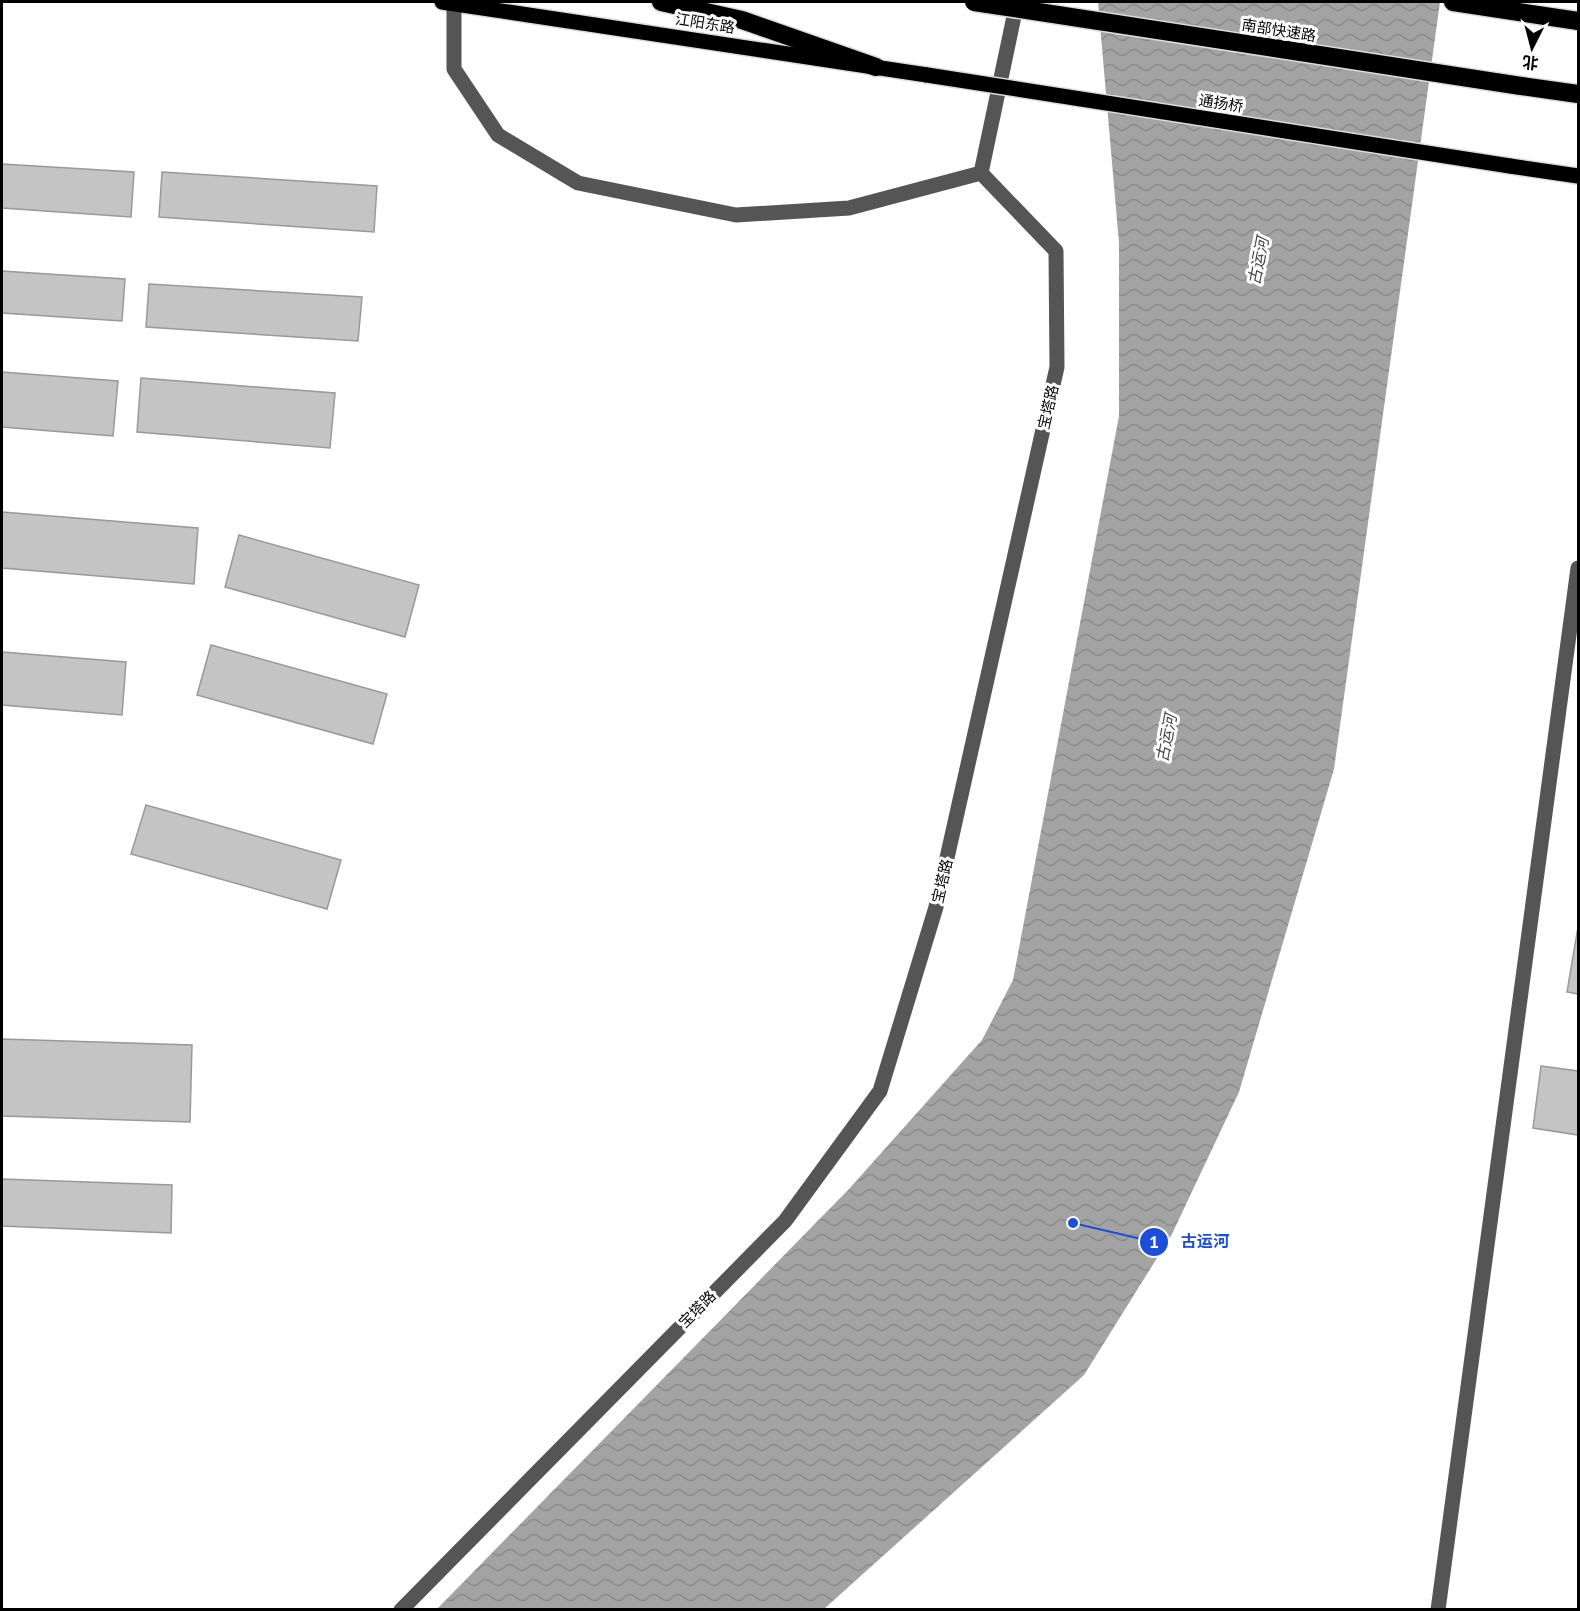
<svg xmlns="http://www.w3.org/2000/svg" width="1580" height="1611" font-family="'PT Sans','Noto Sans SC',sans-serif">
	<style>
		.water { fill: url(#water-waves) }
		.building { fill: #c4c4c4; stroke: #999; stroke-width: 1.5 }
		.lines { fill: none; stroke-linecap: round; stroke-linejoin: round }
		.major-casing { stroke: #dbdbdb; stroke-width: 18 }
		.highway-casing { stroke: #dbdbdb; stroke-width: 21 }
		.minor { stroke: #555; stroke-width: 15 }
		.major { stroke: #000; stroke-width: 15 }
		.highway { stroke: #000; stroke-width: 18 }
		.major-bridge-casing { stroke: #dbdbdb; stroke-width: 18; stroke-linecap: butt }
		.highway-bridge-casing { stroke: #dbdbdb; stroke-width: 21; stroke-linecap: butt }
		.major-bridge { stroke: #000; stroke-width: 15 }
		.highway-bridge { stroke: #000; stroke-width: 18 }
		.labels { text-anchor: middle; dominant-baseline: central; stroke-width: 6; stroke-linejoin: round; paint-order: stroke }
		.street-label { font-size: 15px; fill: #000; stroke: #fff }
		.water-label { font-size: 16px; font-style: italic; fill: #444; stroke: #fff }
		.leader { fill: none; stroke: #1d4ed8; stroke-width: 2 }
		.callout-dot { fill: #1d4ed8; stroke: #fff; stroke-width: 2 }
		.mark-label { font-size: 18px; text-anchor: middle; font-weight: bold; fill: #fff }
		.callout-label { font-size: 16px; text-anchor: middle; font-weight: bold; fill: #1d4ed8; stroke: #fff; stroke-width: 6; stroke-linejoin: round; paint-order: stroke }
	</style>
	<defs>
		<pattern id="water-waves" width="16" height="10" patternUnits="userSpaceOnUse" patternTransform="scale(1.5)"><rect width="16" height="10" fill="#a3a3a3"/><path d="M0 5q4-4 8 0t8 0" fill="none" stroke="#8b8b8b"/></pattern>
	</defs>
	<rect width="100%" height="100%" fill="#fff"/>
	<path class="water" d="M1098,2h342l-106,767 -95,323 -67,142 -88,141 -260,234 -388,1 413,-421 133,-149 31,-60 106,-564v-173z"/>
	<path class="building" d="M2,164l132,8 -3,45 -129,-9z
		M162,172l215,14 -3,46 -215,-15z
		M2,271l123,8 -3,42 -120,-8z
		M149,284l213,13 -4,44 -212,-14z
		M2,372l116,9 -5,55 -111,-9z
		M141,378l194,15 -5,55 -193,-16z
		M2,512l196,16 -4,56 -192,-16z
		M239,535l180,50 -14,52 -180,-50z
		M211,645l176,49 -14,50 -176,-49z
		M2,652l124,10 -4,53 -120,-10z
		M146,805l195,55 -14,49 -196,-55z
		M1578,927v67l-11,-2z
		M2,1039l190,6 -2,77 -188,-6z
		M1541,1066l37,5v64l-45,-7z
		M2,1179l170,6 -1,48 -169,-7z"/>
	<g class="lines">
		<g class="major-casing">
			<path id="major" d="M442,2l485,73
				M1510,166l68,10"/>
		</g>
		<g class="highway-casing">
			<path id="highway" d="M661,2l81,18 134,47
				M1453,2l125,19
				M1521,86l57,8"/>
		</g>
		<path class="minor" d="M454,4v65l44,66 80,48 158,32 113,-7 132,-35
			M401,1610l384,-389 95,-130 56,-184 121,-540 -1,-116 -75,-78 36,-171
			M1438,1610l140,-1042"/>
		<use href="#major" class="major"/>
		<use href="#highway" class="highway"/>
		<g class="major-bridge-casing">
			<path id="major-bridge" d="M927,75l583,91"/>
		</g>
		<g class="highway-bridge-casing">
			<path id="highway-bridge" d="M974,2l547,84"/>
		</g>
		<use href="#major-bridge" class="major-bridge"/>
		<use href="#highway-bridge" class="highway-bridge"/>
	</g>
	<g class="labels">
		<g class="street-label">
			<text transform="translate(705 23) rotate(9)">江阳东路</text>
			<text transform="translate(1279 30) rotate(9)">南部快速路</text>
			<text transform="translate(1221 103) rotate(9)">通扬桥</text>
			<text transform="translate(1048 407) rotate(-77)">宝塔路</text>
			<text transform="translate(942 881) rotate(-77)">宝塔路</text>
			<text transform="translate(697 1309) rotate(-45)">宝塔路</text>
		</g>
		<g class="water-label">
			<text transform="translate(1258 261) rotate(-79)">古运河</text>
			<text transform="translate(1166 738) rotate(-79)">古运河</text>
		</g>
	</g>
	<path class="leader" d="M1073 1223L1154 1242"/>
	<g class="callout-dot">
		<circle cx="1073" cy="1223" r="6"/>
		<circle cx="1154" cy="1242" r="15"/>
	</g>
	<g class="mark-label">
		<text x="1154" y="1248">1</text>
	</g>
	<g class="callout-label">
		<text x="1205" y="1247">古运河</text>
	</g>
	<rect width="1580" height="1611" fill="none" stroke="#000000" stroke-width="6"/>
	<g transform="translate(1532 48) rotate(186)" stroke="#ffffff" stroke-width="4.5" paint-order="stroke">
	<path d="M0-4.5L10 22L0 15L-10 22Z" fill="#000000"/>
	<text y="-9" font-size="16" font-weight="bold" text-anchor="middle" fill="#000000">北</text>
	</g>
</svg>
